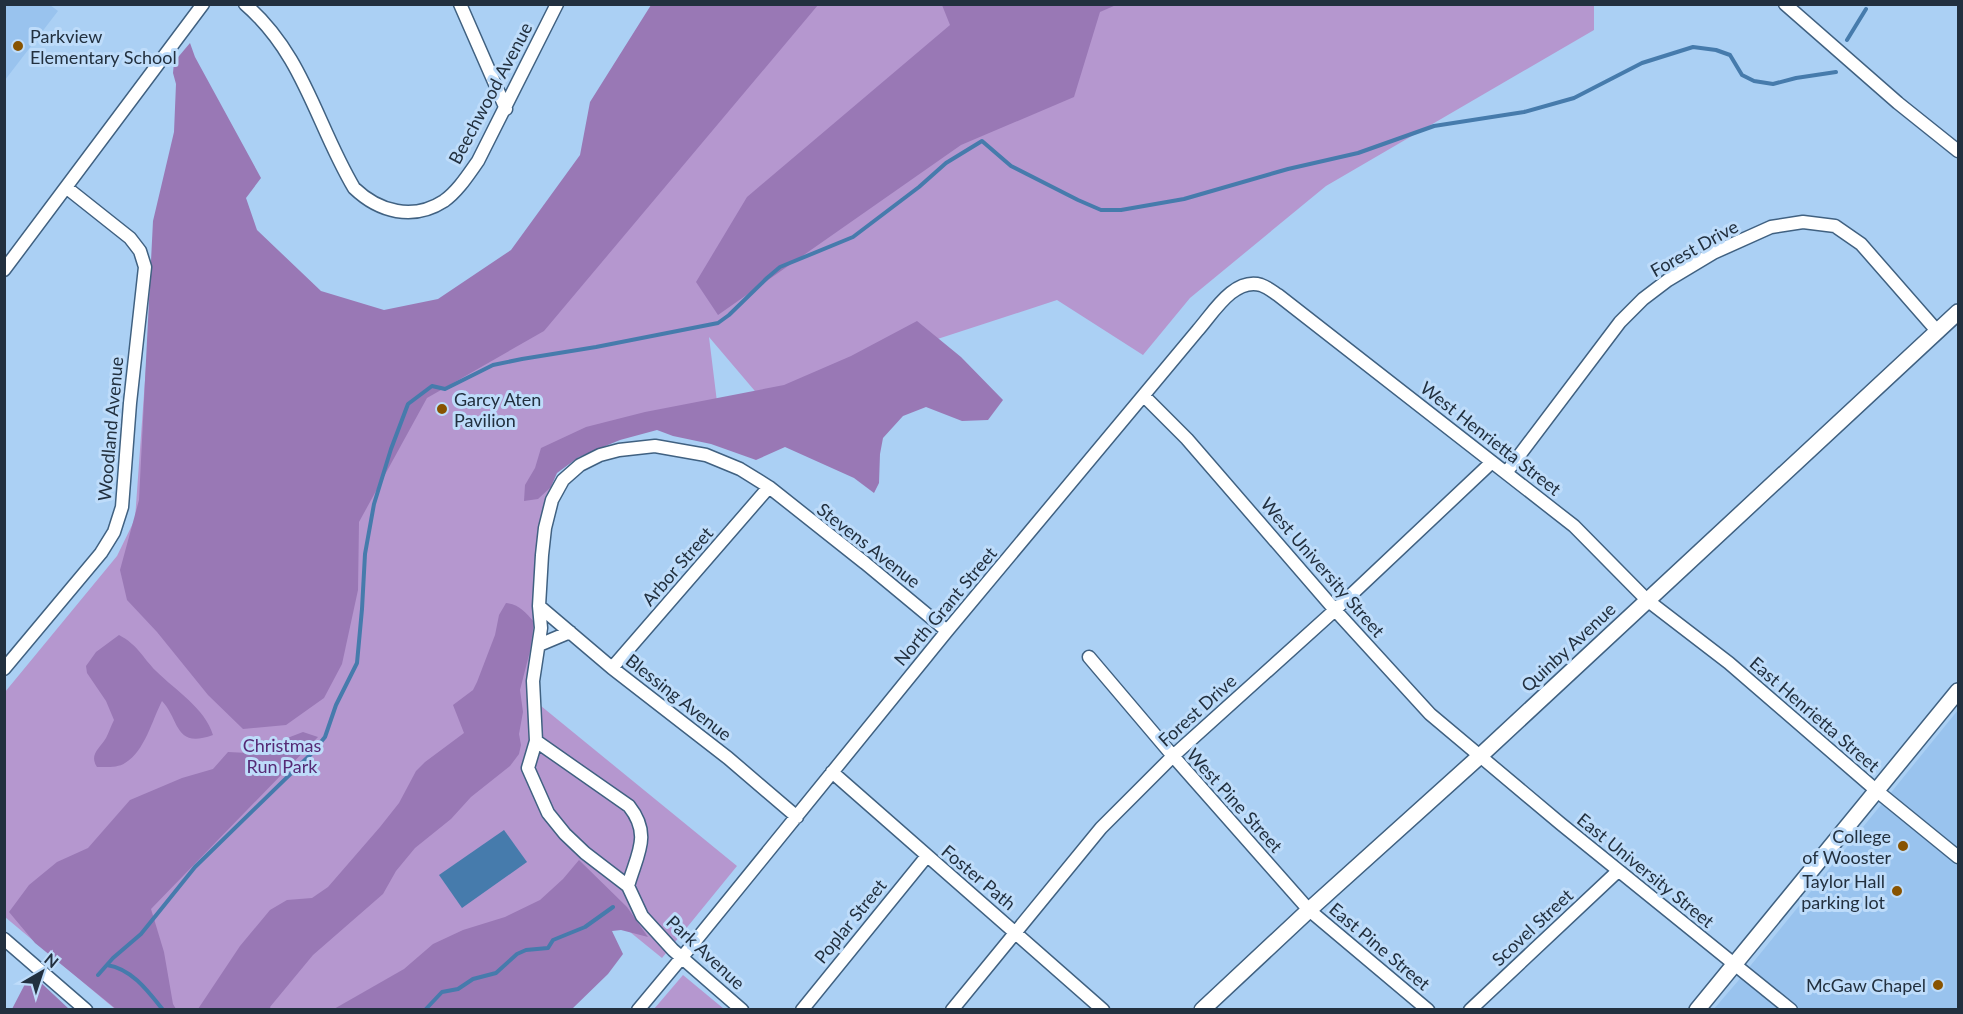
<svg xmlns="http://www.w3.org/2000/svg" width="1963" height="1014" font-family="Lato,sans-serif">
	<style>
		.built { fill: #99c3ee }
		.green { fill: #b597cf }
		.forest { fill: #9978b5 }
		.water { fill: #467bac }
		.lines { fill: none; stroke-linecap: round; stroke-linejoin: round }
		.stream { stroke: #467bac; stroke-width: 4 }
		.minor-casing { stroke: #406181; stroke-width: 15 }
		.major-casing { stroke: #406181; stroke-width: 18 }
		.minor { stroke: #fff; stroke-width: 12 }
		.major { stroke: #fff; stroke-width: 15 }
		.poi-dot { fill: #885300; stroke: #bedcfa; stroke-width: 2 }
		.labels { text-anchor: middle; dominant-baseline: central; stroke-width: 6; stroke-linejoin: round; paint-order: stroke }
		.poi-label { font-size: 18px; fill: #22303f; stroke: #bedcfa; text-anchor: end }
		.street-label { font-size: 18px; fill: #22303f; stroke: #bedcfa }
		.park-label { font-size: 18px; fill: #562a75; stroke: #bedcfa }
	</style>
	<rect width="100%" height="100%" fill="#abd0f4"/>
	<path class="built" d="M5,4l45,1 8,6 -53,69z
		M1958,710v299l-245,1 25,-29z"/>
	<path class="green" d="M715,5h879v25l-268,156 -136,112 -47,57 -86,-55 -297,97 -51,-60 8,65 -162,58 -10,68 -15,169 207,169 -75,92 -48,-39 -137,90h-362l-110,-92v-225l112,-136 18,-37 11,-153 313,-16z
		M683,975l41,34h-70z"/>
	<path class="forest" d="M651,5h167l-274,326 -117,67 -68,124 -1,68 -16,74 -18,34 -38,27 -43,4 -35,-34 -51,-63 -30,-32 -7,-30 19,-70 14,-279 21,-89 2,-48 -3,-11 1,-11 16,-19 5,14 66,121 -15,20 11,32 64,61 63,19 54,-11 73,-49 69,-95 10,-53z
		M942,5h174l-16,7 -26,85 -113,48 -243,170 -22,-33 51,-85 203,-172z
		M917,321l44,36 42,43 -15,20 -26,1 -36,-14 -23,9 -20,22 -3,16 -1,29 -5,10 -20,-15 -69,-31 -29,13 -45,-16 -38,-8 -16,-6 -37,10 -41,17 -22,16 -6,14 -13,12 -14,2 1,-16 10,-17 6,-20 45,-21 59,-15 139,-27 67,-29z
		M506,603c14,2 19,9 28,19l-4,29 -10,39 3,22 -4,22 2,11 -2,9 -9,12 -39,31 -20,22 -36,29 -19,23 -13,23 -70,61 -43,52 1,2h-73l42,-63 30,-36 17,-10 25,-2 16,-11 52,-60 19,-24 17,-32 9,-9 39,-29 -11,-28 20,-15 4,-8 18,-47 4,-20z
		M119,635c19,10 23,22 37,36 19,19 49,37 57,64 -39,14 -33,-15 -51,-34 -10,19 -17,50 -37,62 -7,5 -20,4 -28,4 -8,-12 2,-18 9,-29 3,-6 5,-12 8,-18l-8,-19 -19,-28 -1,-7 10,-14z
		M303,732l15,5 -167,172 13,43 9,52 3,5h-60l-81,-66 -26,-31 20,-27 28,-23 31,-14 42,-48 52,-22 31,-9 15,-17 20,1z
		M579,860l48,47 21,30 -27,-7 -9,1 11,23 -15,20 -36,35h-238l70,-40 29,-25 30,-14 42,-13 35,-17 23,-21z
		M38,980l31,29h-57l13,-25z"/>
	<path class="water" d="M504,830l23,32 -65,46 -23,-33z"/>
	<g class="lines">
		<path class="stream" d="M1847,40l19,-31
			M107,965c25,4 41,26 56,45
			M98,975l15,-17 28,-24 54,-67 116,-113 14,-17 11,-32 21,-42 5,-54 3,-55 9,-50 17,-55 17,-45 24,-18 13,3 48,-24 29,-6 74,-12 122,-24 11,-8 38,-37 13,-11 73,-30 66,-50 27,-24 36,-22 29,25 67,34 23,10h20l63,-11 104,-30 70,-16 76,-27 90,-14 50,-14 68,-35 51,-16 23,3 14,5 12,20 12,6 19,3 23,-6 40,-6
			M425,1010l17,-18 16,-3 15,-10 23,-6 21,-19 9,-4 22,-2 5,-8 32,-13 28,-20"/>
		<g class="minor-casing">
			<path id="minor" d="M245,4c59,51 71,120 109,184 25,24 59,33 90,13 14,-10 24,-26 34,-40l79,-157
				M460,4l46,105
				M1785,4l113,99 60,48
				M4,270l199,-266
				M1144,396l43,43 148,171 95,104 131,110 230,186
				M1506,473l114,-151 23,-23 25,-19 45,-27 58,-26 32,-5 32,4 26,18 77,88
				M539,606l73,62 116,90 69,59
				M539,645l31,-13
				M1089,657l84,99 136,154 119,100
				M612,668l157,-181
				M4,669l97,-116 13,-21 8,-25 8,-104 15,-136 -5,-16 -10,-13 -63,-50
				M536,741l93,65c23,29 8,48 -1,80
				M832,772l271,238
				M4,939l82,71
				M638,1010l50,-60 259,-319 251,-301c15,-17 36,-53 63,-45 6,2 11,6 17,10l296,231 73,74 82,63 148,128 81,66
				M742,1010l-69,-60 -31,-34 -14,-30 -43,-33 -20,-19 -17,-21 -20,-45 8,-27 -3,-60 8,-53 -2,-22 3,-51 3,-27 7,-28 11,-20 17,-15 20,-10 19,-5 36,-4 51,9 34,14 29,18 96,76 82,68
				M802,1010l125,-154
				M952,1010l149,-182 72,-72 162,-146 157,-148
				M1470,1010l148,-139"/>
		</g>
		<g class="major-casing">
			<path id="major" d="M1202,1010l107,-100 171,-154 478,-444
				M1697,1010l261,-319"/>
		</g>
		<use href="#minor" class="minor"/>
		<use href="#major" class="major"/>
	</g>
	<g class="poi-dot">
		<circle cx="18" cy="46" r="6"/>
		<circle cx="442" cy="409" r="6"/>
		<circle cx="1903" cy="846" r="6"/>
		<circle cx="1897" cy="891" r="6"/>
		<circle cx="1938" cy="985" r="6"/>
	</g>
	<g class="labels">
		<g class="poi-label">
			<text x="30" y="36" text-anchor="start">Parkview<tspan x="30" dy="21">Elementary School</tspan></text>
			<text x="454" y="399" text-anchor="start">Garcy Aten<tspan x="454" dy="21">Pavilion</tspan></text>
			<text x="1891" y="836">College<tspan x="1891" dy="21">of Wooster</tspan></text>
			<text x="1885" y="881">Taylor Hall<tspan x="1885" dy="21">parking lot</tspan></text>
			<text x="1926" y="985">McGaw Chapel</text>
		</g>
		<g class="street-label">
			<text transform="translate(490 93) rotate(-62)">Beechwood Avenue</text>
			<text transform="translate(1694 248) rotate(-29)">Forest Drive</text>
			<text transform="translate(110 429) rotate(-85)">Woodland Avenue</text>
			<text transform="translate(1491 438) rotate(38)">West Henrietta Street</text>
			<text transform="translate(869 545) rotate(38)">Stevens Avenue</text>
			<text transform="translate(677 566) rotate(-49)">Arbor Street</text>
			<text transform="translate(1323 567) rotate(49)">West University Street</text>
			<text transform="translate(945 606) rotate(-50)">North Grant Street</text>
			<text transform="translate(1568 647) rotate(-43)">Quinby Avenue</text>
			<text transform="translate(679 697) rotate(38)">Blessing Avenue</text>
			<text transform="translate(1197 710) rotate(-42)">Forest Drive</text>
			<text transform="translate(1815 714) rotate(41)">East Henrietta Street</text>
			<text transform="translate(1235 800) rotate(48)">West Pine Street</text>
			<text transform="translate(1646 870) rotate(39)">East University Street</text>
			<text transform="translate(979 877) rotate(40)">Foster Path</text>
			<text transform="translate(850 921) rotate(-51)">Poplar Street</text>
			<text transform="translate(1532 927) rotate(-43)">Scovel Street</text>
			<text transform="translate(1380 946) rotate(40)">East Pine Street</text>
			<text transform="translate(706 952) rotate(43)">Park Avenue</text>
		</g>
		<g class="park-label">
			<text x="282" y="745">Christmas<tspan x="282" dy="21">Run Park</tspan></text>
		</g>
	</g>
	<rect width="1963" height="1014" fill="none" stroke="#22303f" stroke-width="12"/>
	<g transform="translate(42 972) rotate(39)" stroke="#bedcfa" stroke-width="4.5" paint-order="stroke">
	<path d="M0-4.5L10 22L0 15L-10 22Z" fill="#22303f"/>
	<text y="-9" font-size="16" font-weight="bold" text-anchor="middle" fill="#22303f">N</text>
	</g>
</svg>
